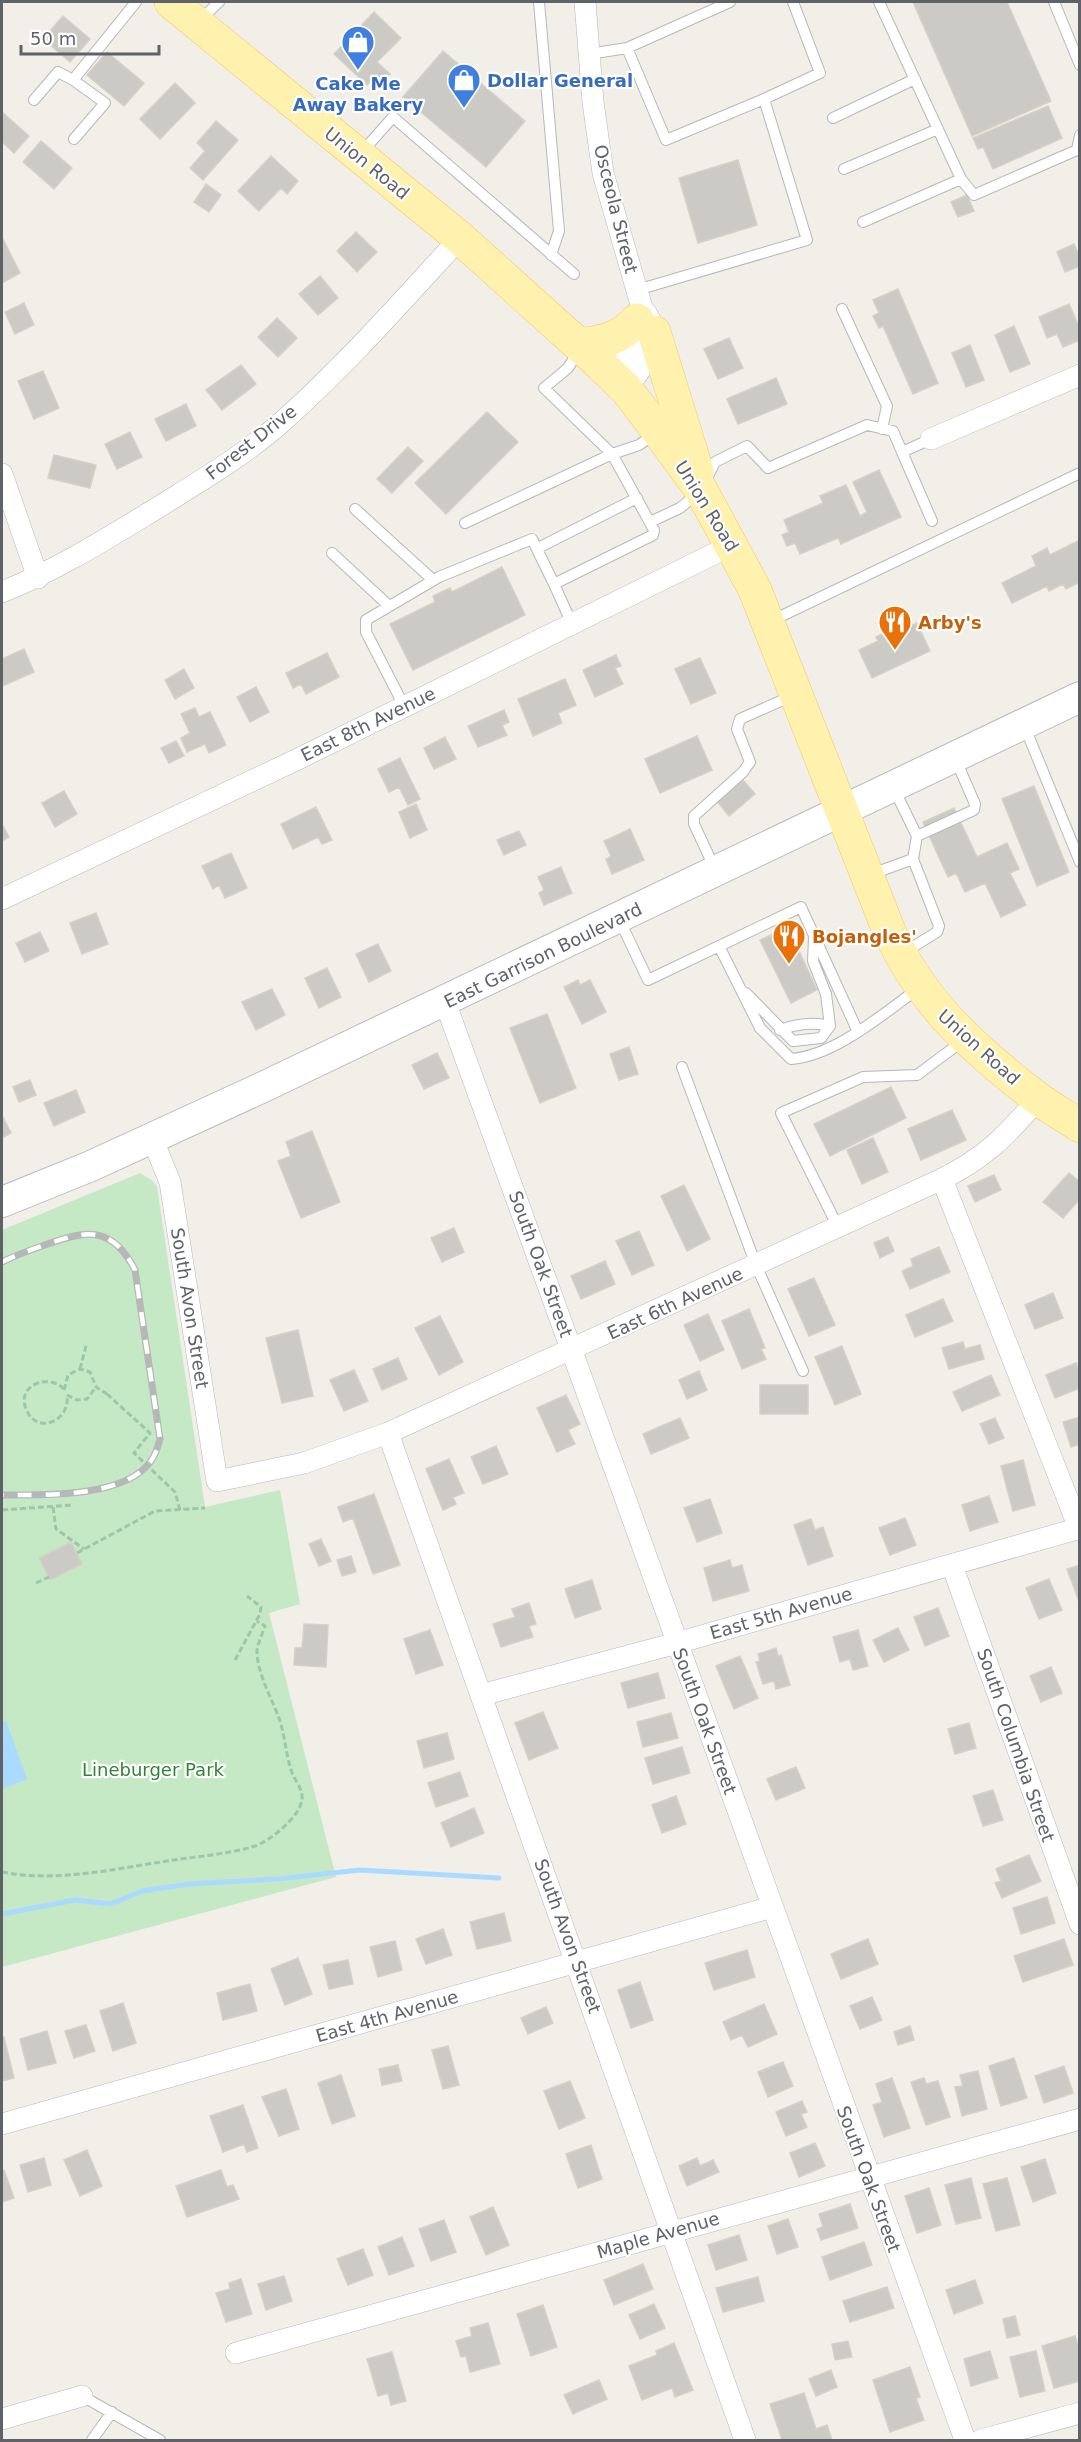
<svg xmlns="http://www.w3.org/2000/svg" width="1081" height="2442" font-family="'DejaVu Sans',sans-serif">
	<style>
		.green { fill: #c5e8c5 }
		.water { fill: #aadaff }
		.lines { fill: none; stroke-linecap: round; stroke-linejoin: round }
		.stream { stroke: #aadaff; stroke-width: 5 }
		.building { fill: #cccac5; stroke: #d6d1c6; stroke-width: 1.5 }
		.service-casing { stroke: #b5b8bc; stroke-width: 12 }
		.minor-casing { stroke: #b5b8bc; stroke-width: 22 }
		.secondary-casing { stroke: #b6babf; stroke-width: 32 }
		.primary-casing { stroke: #f2c960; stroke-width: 34 }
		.path { stroke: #9cc7a9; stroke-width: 3; stroke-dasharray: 6 3; stroke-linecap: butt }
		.service { stroke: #fff; stroke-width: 10 }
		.minor { stroke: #fff; stroke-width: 21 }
		.secondary { stroke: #fff; stroke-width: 30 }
		.primary { stroke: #fff2af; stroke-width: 33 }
		.rail-casing { stroke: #b6b7b8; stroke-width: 7 }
		.rail { stroke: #fff; stroke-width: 4.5; stroke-dasharray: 14; stroke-linecap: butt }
		.path-bridge { stroke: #9cc7a9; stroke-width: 3; stroke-dasharray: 6 3; stroke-linecap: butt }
		.labels { text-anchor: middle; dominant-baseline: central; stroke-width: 4.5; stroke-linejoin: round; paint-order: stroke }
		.shop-label { font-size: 18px; font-weight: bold; fill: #366cbe; stroke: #fff; text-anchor: start }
		.street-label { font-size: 18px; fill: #5f6368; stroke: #fff }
		.food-label { font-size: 18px; font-weight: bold; fill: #c56008; stroke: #fff; text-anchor: start }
		.park-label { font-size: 18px; fill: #348238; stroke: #fff }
	</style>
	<rect width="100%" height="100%" fill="#f1efe8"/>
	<path class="green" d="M140,1173l13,8 4,6 48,320 75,-17 20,114 -31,9 67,264 -334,90v-737z"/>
	<path class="water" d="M6,1721l21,58 -25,10v-67z"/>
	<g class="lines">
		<path class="stream" d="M2,1914l73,-14 36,4 31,-13 47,-7 88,-5 83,-9 139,8"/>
	</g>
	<path class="building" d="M913,2h94l44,99 -79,35z
		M374,12l27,26 -24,24 13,12 -9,9 -6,-6 -8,8 -33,-31z
		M63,16l27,23 -20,23 -27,-23z
		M443,51l82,70 -39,46 -83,-70z
		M107,52l37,31 -20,23 -37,-31z
		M175,83l20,20 -35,36 -20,-20z
		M1048,106l14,32 -69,31 -10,-22 -5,2 -5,-11z
		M2,112l27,24 -15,17 -12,-11z
		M216,121l22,19 -35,40 -13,-12 15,-17 -8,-8z
		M41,141l31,27 -18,21 -31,-27z
		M271,156l27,25 -11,13 -6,-6 -22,23 -21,-20z
		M738,160l19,65 -59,18 -19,-65z
		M206,184l15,11 -12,17 -15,-10z
		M967,195l7,16 -16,6 -7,-15z
		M356,232l21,20 -20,20 -20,-21z
		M2,237l18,36 -18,10z
		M1074,244l6,14v8l-15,6 -8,-20z
		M320,276l18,22 -20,17 -19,-21z
		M898,289l40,94 -25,11 -30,-68 -4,2 -6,-12 6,-3 -6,-13z
		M24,303l10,22 -19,9 -10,-22z
		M1069,304l11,25v11l-17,7 -6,-13 -10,4 -8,-21z
		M277,318l20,20 -19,19 -20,-20z
		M1014,326l16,38 -20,8 -15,-37z
		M729,338l14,30 -25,11 -14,-30z
		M970,345l14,35 -18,7 -14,-34z
		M241,365l15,19 -34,26 -16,-20z
		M43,371l16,37 -25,11 -16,-38z
		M776,378l11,26 -49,20 -11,-25z
		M186,404l10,22 -30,15 -11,-22z
		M487,412l31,30 -72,72 -31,-31z
		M130,432l12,25 -25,12 -12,-25z
		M408,447l15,14 -31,32 -15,-14z
		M54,455l42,10 -6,23 -42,-10z
		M879,470l22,47 -60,27 -3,-6 -38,16 -5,-11 -8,3 -5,-11 7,-3 -5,-12 39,-17 -3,-7 26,-11 14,31 7,-4 -14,-30z
		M1080,540v42l-14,7 -3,-5 -14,7 -2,-5 -35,17 -10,-20 34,-17 -4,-10 15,-8 3,7z
		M502,567l23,48 -112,55 -23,-46 45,-22 -2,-6 17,-8 2,4z
		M917,623l13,28 -58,27 -13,-28 19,-9 -2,-4 19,-9 2,4z
		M24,649l10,23 -32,14v-27z
		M327,653l12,24 -33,17 -5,-10 -8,4 -7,-15z
		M616,655l5,11 -6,2 8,16 -28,13 -12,-27z
		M700,658l16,35 -25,11 -16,-35z
		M184,669l10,19 -19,11 -10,-19z
		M565,679l11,26 -18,8 4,10 -29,13 -15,-37z
		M256,687l13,25 -19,10 -13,-25z
		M195,708l4,9 11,-5 16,33 -17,8 -4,-9 -18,8 -6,-14 9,-5 -9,-19z
		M504,710l5,12 -7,3 5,10 -29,12 -10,-21z
		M697,736l15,34 -52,23 -15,-34z
		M445,737l11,22 -22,10 -10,-21z
		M176,741l8,15 -15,7 -8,-15z
		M400,758l20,41 -12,6 -9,-18 -10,5 -11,-23z
		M742,779l13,15 -26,22 -13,-16z
		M1034,786l35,86 -32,14 -35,-87z
		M64,791l13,23 -22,13 -13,-24z
		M416,804l11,26 -17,8 -11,-26z
		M316,807l16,33 -10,4 -4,-7 -25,12 -12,-25z
		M954,808l23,49 30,-14 12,26 -9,4 16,32 -25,12 -16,-34 -20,9 -9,-19 -8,4 -25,-55z
		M2,824l7,13 -7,4z
		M630,829l14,31 -32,14 -6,-15 5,-3 -7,-15z
		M519,831l7,14 -22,10 -7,-15z
		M231,853l16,35 -22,10 -6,-13 -6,4 -11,-23z
		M561,867l11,26 -28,12 -5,-12 5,-3 -6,-13z
		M96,913l12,31 -26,10 -12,-31z
		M788,927l29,63 -26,13 -31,-63z
		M40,932l9,19 -24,11 -9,-19z
		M378,944l13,27 -22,11 -13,-28z
		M327,968l14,29 -22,11 -14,-30z
		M578,980l2,5 10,-5 16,32 -24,12 -18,-37z
		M272,989l13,26 -29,15 -14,-28z
		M547,1014l29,74 -36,15 -30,-75z
		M629,1047l9,27 -19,6 -9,-26z
		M437,1053l12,25 -25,11 -12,-24z
		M30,1080l6,15 -17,7 -6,-15z
		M891,1087l15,31 -76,38 -16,-32z
		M76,1090l9,22 -31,14 -10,-23z
		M952,1110l14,30 -45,20 -13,-31z
		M2,1115l9,18 -9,5z
		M312,1131l28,71 -39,16 -23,-57 13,-5 -5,-14z
		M873,1138l15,34 -26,12 -15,-34z
		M1069,1173l11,9v17l-17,19 -20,-16z
		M994,1175l7,15 -26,12 -7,-16z
		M684,1185l26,54 -23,12 -26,-55z
		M454,1228l10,24 -22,10 -11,-24z
		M639,1231l15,34 -22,10 -16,-34z
		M888,1237l6,14 -14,7 -6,-15z
		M939,1247l11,25 -40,17 -8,-18 11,-5 -2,-7z
		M605,1261l10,23 -34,15 -10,-23z
		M814,1278l21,47 -26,11 -21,-47z
		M1053,1293l10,25 -28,11 -10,-24z
		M943,1299l10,22 -38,16 -9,-22z
		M749,1309l16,39 -4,1 5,10 -24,10 -20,-48z
		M708,1314l16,36 -24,11 -16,-36z
		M440,1316l23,46 -24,13 -24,-47z
		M298,1330l15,66 -31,7 -16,-65z
		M963,1342l2,7 15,-4 4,14 -35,10 -7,-21z
		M842,1346l19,48 -26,11 -20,-48z
		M398,1358l9,21 -25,11 -9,-21z
		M1076,1363l4,10v15l-25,10 -9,-23z
		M354,1370l14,31 -24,10 -14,-31z
		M699,1371l8,19 -20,9 -8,-19z
		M991,1375l9,20 -38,16 -9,-19z
		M760,1385h48v29h-48z
		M566,1395l14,29 -12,6 7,14 -18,8 -20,-44z
		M1080,1417v27l-9,3 -8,-25z
		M680,1418l9,20 -38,16 -8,-20z
		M995,1418l9,20 -15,6 -9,-20z
		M496,1446l12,28 -25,10 -12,-27z
		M449,1459l15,34 -11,4 3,7 -13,6 -17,-41z
		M1023,1460l12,45 -22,6 -12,-45z
		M374,1494l26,71 -27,9 -20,-56 -10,4 -5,-15z
		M989,1496l9,26 -28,9 -8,-26z
		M710,1499l12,34 -25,9 -13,-34z
		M905,1518l11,27 -26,10 -11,-27z
		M811,1519l4,11 8,-3 10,29 -25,9 -14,-40z
		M321,1539l10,22 -12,5 -10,-22z
		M71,1542l11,22 -32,16 -11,-22z
		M351,1556l5,16 -14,4 -5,-16z
		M730,1560l2,8 10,-3 7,26 -36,10 -9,-33z
		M1080,1565v39l-13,-35z
		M1049,1579l13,31 -23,9 -13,-31z
		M592,1580l9,29 -26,9 -10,-29z
		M529,1603l7,21 -7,2 4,11 -32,10 -8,-23 22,-7 -3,-8z
		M938,1608l11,28 -24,10 -11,-29z
		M304,1624l24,1 -2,42 -32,-2 1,-17h7z
		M898,1628l11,22 -25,12 -11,-22z
		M430,1630l13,35 -27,9 -12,-35z
		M858,1630l10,36 -15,4 -3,-11 -10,3 -7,-25z
		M776,1648l2,8 3,-1 9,30 -14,4 -2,-8 -11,3 -7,-22 4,-1 -2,-7z
		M740,1656l18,42 -24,11 -18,-43z
		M1051,1667l11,26 -21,9 -11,-26z
		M658,1673l7,25 -37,10 -7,-25z
		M543,1712l15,36 -29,12 -14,-37z
		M671,1713l7,25 -35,9 -6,-25z
		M969,1723l7,25 -21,6 -7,-25z
		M447,1733l7,26 -30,9 -7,-27z
		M682,1747l8,26 -37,11 -8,-26z
		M796,1767l9,21 -29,12 -9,-21z
		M460,1772l8,24 -32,11 -8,-24z
		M993,1790l10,30 -20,6 -10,-30z
		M676,1796l10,28 -24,9 -10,-28z
		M474,1808l10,25 -33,14 -10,-24z
		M1029,1855l12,26 -39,17 -7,-15 6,-2 -5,-12z
		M1047,1897l8,26 -34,11 -8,-26z
		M504,1913l7,28 -34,8 -7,-27z
		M443,1929l9,26 -26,9 -10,-25z
		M868,1939l10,25 -37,15 -10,-25z
		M1064,1939l9,26 -50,17 -9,-26z
		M395,1941l7,29 -24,7 -8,-30z
		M747,1950l8,27 -41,13 -9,-27z
		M298,1958l14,36 -27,11 -14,-36z
		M348,1960l5,24 -24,5 -6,-24z
		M640,1982l13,38 -22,8 -13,-38z
		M250,1984l7,27 -34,9 -6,-27z
		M872,1997l10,23 -22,9 -10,-23z
		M123,2003l13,40 -23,8 -13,-40z
		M764,2004l13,30 -29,13 -6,-12 -11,5 -8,-18z
		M546,2007l7,16 -25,11 -7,-16z
		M86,2025l9,26 -21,7 -9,-27z
		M910,2026l4,14 -16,5 -4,-13z
		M47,2031l9,32 -28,7 -8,-31z
		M2,2037h2l10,41 -12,3z
		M448,2046l11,39 -16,4 -11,-39z
		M1014,2058l13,40 -26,8 -12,-40z
		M783,2062l10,24 -25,11 -10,-25z
		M398,2065l4,16 -20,4 -3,-16z
		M1064,2066l9,27 -29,10 -9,-27z
		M978,2071l9,38 -25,7 -7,-29 8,-1 -3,-11z
		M341,2075l14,41 -23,8 -14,-41z
		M892,2078l18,50 -26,9 -11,-32 9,-3 -6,-18z
		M924,2078l2,6 12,-3 12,36 -24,8 -15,-43z
		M570,2081l15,37 -26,11 -15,-38z
		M286,2089l13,40 -20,7 -17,-39z
		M802,2101l5,11 -6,2 6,13 -21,9 -10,-24z
		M243,2105l15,43 -11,4 -3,-8 -21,8 -13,-36z
		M815,2143l10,23 -26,11 -9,-24z
		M591,2145l11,34 -24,9 -12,-34z
		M87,2150l15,36 -22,10 -16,-36z
		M44,2158l7,27 -23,7 -8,-27z
		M697,2158l3,8 13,-6 6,12 -32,14 -8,-20z
		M1045,2159l11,34 -23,9 -12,-35z
		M4,2170l10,28 -12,4v-31z
		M221,2170l6,17 6,-2 6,14 -52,18 -11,-31z
		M971,2178l10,40 -25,6 -11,-39z
		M1007,2178l13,47 -24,6 -13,-47z
		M929,2188l12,37 -24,8 -12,-37z
		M850,2204l8,24 -37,12 -4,-11 6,-2 -4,-13z
		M493,2207l16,38 -23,10 -16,-38z
		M788,2219l10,28 -21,7 -9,-28z
		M444,2220l12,32 -25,9 -12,-32z
		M739,2235l8,25 -31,10 -8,-25z
		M402,2237l12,29 -25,9 -11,-28z
		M864,2242l8,23 -42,15 -8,-23z
		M363,2249l10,26 -25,10 -11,-26z
		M643,2264l10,25 -39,16 -10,-25z
		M284,2276l8,25 -26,9 -8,-26z
		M758,2277l6,24 -41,11 -7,-24z
		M241,2279l11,35 -26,8 -10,-29 14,-4 -1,-6z
		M975,2280l8,23 -29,11 -8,-24z
		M887,2287l7,21 -44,14 -7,-21z
		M654,2304l11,24 -25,11 -11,-24z
		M543,2305l14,42 -26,9 -14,-42z
		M1015,2316l5,19 -13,3 -4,-19z
		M488,2323l12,41 -30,8 -4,-16 -5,1 -5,-16 16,-5 -2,-8z
		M1075,2336l5,16v29l-26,7 -12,-42z
		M848,2341l4,16 -17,3 -3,-16z
		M674,2343l19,47 -18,7 -3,-9 -30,12 -13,-34 28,-11 -1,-4z
		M990,2351l8,27 -27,8 -7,-27z
		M1036,2351l9,40 -25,6 -10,-40z
		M392,2352l14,49 -15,4 -3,-12 -10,3 -11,-37z
		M910,2367l10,30 -4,1 8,22 -34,12 -17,-52z
		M831,2370l6,17 -21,9 -7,-17z
		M599,2380l8,19 -34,15 -9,-19z
		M804,2393l12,36 11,-4 5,15h-50l-12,-36z"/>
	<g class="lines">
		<g class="service-casing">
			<path id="service" d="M539,2l20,229 -8,24
				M879,2l82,177 13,16 103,-45 3,-15
				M1054,2l26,63
				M199,21l20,-19
				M627,48l103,-46
				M589,54l38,-6 39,92 98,-41 43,141 -170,50
				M764,99l56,-26 -27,-71
				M34,100l24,-28 15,8
				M833,118l82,-39
				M74,139l31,-36 -32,-23 63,-78
				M361,153l32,-36 181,157
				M844,169l94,-40
				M863,222l98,-43
				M842,309l45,97 -5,23
				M902,452l30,69
				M706,480l9,-18 32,-16 21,22 99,-43 26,6 9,21 29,-13
				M355,509l78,71
				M650,522l30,-14 18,-15
				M465,523l147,-69 27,-9 17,-12
				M538,548l99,-50
				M332,553l56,52
				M771,621l309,-148
				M572,624l-18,-40 99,-49 1,-5 -42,-76 -68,-66 24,-20 11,-18
				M404,706l-38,-74v-12l73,-43 93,-38 22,45
				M1024,725l56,137
				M894,789l23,47 57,-26 1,-6 -20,-46
				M913,859l4,-23
				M715,869l-21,-45v-8l49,-44 7,-10 -13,-33 3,-10 52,-23
				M869,875l44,-16 26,67 -2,6 -34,21
				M619,919l29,61 153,-73 57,125
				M719,946l41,82 31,31c44,-3 93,-46 128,-71
				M746,993l47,48 28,-3 9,-12 -4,-32 -13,-33 1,-22
				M780,1030c16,-6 34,-8 50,-4
				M682,1067l74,198 47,106
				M838,1227l-57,-114 82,-36 54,-2 47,-35
				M82,2396l78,44
				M92,2440l20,-28"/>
		</g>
		<g class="minor-casing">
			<path id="minor" d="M585,2l8,100 10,71 39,135c25,28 3,57 -16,81
				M612,377l21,-29 6,-31
				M931,439l149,-64
				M2,474l36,104
				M2,592c55,-22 104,-53 155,-84 43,-27 88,-53 126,-87 63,-56 120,-121 177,-183
				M2,899l296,-140 434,-214
				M445,1002c177,478 343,961 520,1438
				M152,1138l18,44 47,299 87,-18 84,-30 554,-254c43,-21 65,-44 96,-80
				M942,1179l137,349
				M388,1433l357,1007
				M952,1565l128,359
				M481,1695l196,-52 403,-115
				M2,2124l770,-217
				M236,2353l844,-234
				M2,2419l80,-23
				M981,2440l99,-27"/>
		</g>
		<g class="secondary-casing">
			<path id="secondary" d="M2,1202l89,-36 170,-78 819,-391"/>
		</g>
		<g class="primary-casing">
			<path id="primary" d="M171,2l289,236 140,126 26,25 32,42 43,59 54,100 134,341c34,74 85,118 148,167 13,10 29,18 43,28
				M654,332l43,139
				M579,345c24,-3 41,-6 58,-25"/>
		</g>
		<path class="path" d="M80,1369l6,-23
			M64,1389c-15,-16 -48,-4 -38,20 11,27 44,12 41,-13
			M64,1390l4,-15 12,-6 10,3 6,15 11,7
			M67,1395l10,5 10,-1 9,-12
			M53,1507l3,22 28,20
			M2,1510l71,-5
			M77,1553l78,-42 50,-3
			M36,1583l13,-6
			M235,1660l25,-46 1,-7 -14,-11
			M2,1872c55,11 116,-4 172,-12 27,-4 55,-6 81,-14 15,-5 46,-30 47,-47 1,-11 -8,-19 -11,-29 -5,-16 -6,-33 -11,-49 -7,-20 -23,-48 -23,-69 0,-8 6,-19 8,-26l-8,-5"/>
		<use href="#service" class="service"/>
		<use href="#minor" class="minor"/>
		<use href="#secondary" class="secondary"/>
		<use href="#primary" class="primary"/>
		<g class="rail-casing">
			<path id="rail" d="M2,1262c14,-7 28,-12 43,-17 41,-15 67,-20 90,25l25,169c-2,7 -4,15 -9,22 -26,37 -108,34 -149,34"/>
		</g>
		<use href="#rail" class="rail"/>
		<path class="path-bridge" d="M107,1394l43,39 -16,20 41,39 5,18"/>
	</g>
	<defs>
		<g id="shop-pin" transform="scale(1.725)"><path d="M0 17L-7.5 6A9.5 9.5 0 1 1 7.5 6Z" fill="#3f7fe0" stroke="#fff"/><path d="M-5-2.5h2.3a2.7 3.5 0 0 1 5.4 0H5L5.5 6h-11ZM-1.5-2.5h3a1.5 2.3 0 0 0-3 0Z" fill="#fff"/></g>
		<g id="restaurant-pin" transform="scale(1.725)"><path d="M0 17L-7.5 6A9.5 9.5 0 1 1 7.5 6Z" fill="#e8710a" stroke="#fff"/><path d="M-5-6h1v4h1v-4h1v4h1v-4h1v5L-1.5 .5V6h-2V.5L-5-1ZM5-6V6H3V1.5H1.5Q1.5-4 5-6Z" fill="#fff"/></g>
	</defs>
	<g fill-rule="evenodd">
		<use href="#shop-pin" x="358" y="42"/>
		<use href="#shop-pin" x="464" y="80"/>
		<use href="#restaurant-pin" x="895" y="622"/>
		<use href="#restaurant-pin" x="789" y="936"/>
	</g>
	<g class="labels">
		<g class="shop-label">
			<text x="487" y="80">Dollar General</text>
			<text x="358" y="83" text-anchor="middle">Cake Me<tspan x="358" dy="21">Away Bakery</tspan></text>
		</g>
		<g class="street-label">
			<text transform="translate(367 163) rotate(39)">Union Road</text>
			<text transform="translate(616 209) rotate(76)">Osceola Street</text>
			<text transform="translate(251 442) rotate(-38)">Forest Drive</text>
			<text transform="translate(707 506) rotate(58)">Union Road</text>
			<text transform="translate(368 724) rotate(-26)">East 8th Avenue</text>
			<text transform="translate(543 955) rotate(-26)">East Garrison Boulevard</text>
			<text transform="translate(979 1047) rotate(42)">Union Road</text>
			<text transform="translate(541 1264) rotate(70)">South Oak Street</text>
			<text transform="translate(675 1303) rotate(-25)">East 6th Avenue</text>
			<text transform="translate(190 1308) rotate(81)">South Avon Street</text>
			<text transform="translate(781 1613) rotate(-16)">East 5th Avenue</text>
			<text transform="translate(705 1721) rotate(70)">South Oak Street</text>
			<text transform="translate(1016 1745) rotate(71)">South Columbia Street</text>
			<text transform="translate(568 1936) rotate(70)">South Avon Street</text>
			<text transform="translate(387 2016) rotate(-16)">East 4th Avenue</text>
			<text transform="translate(869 2179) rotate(70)">South Oak Street</text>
			<text transform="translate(658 2235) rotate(-16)">Maple Avenue</text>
		</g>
		<g class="food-label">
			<text x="918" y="622">Arby's</text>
			<text x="812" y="936">Bojangles'</text>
		</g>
		<g class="park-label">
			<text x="153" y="1769">Lineburger Park</text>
		</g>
	</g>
	<rect width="1081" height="2442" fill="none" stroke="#5f6368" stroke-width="6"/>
	<path d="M21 45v9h138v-9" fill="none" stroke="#5f6368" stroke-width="3"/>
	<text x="30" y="45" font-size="18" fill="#5f6368" stroke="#ffffff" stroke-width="4.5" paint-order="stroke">50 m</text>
</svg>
